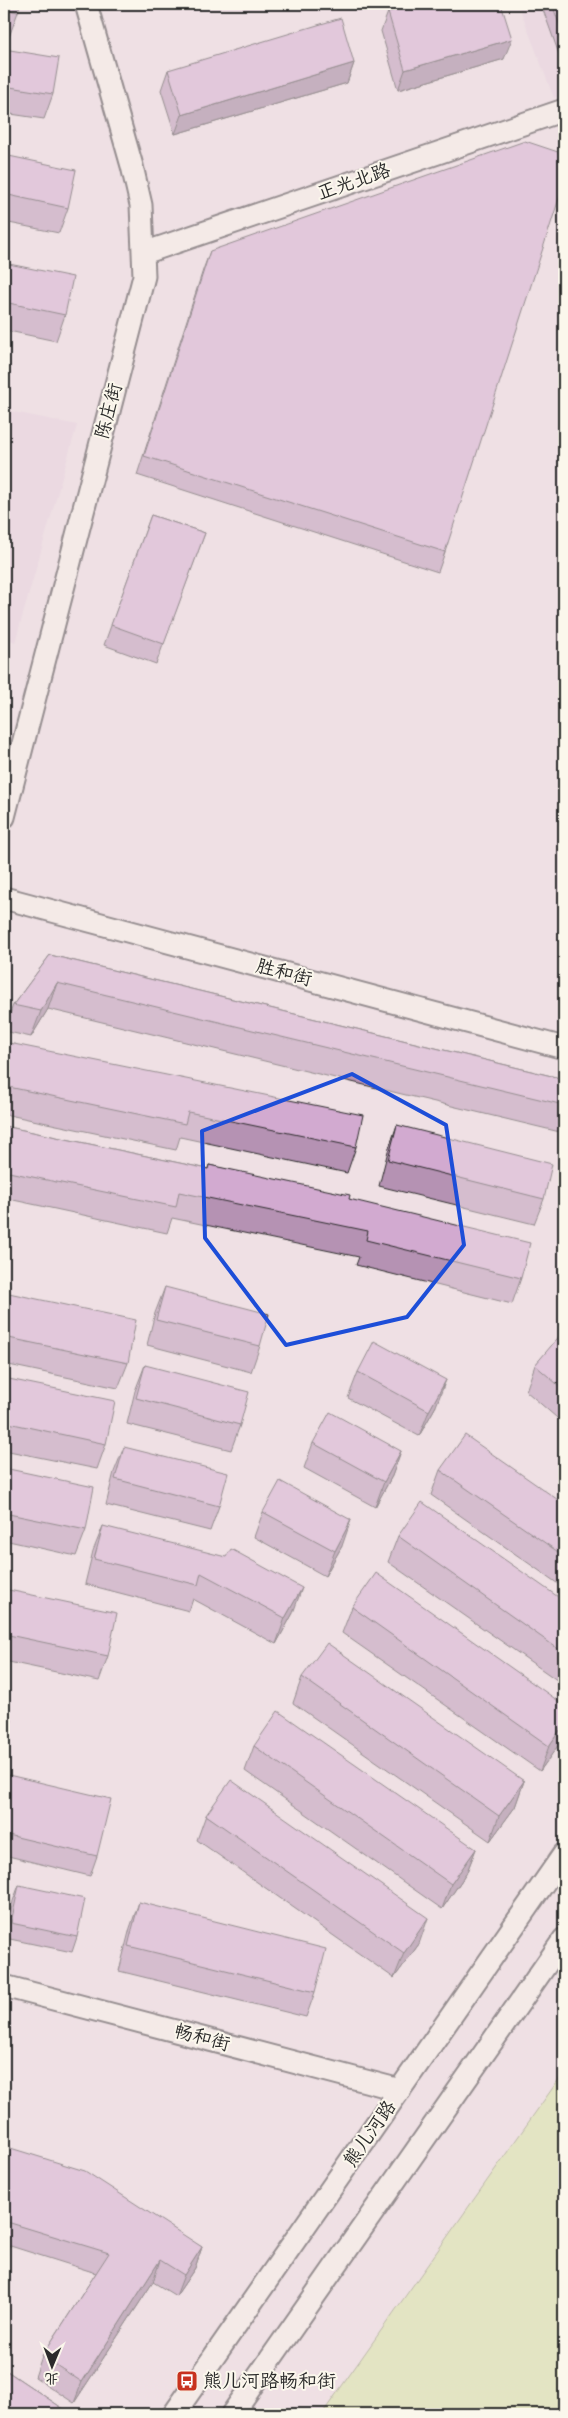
<svg xmlns="http://www.w3.org/2000/svg" width="568" height="2418" font-family="'Architects Daughter','LXGW WenKai TC',sans-serif">
	<style>
		.built { fill: #e6d0de }
		.green { fill: #d5e89c; stroke: #808a64 }
		.lines { fill: none; stroke-linecap: round; stroke-linejoin: round }
		.minor-casing { stroke: #2b2b2b; stroke-width: 25 }
		.minor { stroke: #fbf7ec; stroke-width: 21 }
		.wall { fill: #b592b3; stroke: #2b2b2b }
		.shaded-wall { fill: #937792; stroke: #2b2b2b }
		.building { fill: #d2aad0; stroke: #2b2b2b }
		.marked { fill: none; stroke: #1d4ed8; stroke-width: 4; stroke-linejoin: round }
		.labels { text-anchor: middle; dominant-baseline: central; stroke-width: 4; stroke-linejoin: round; paint-order: stroke }
		.street-label { font-size: 19px; fill: #2b2b2b; stroke: #fbf7ec }
		.poi-label { font-size: 19px; fill: #2b2b2b; stroke: #fbf7ec; text-anchor: start }
	</style>
	<rect width="100%" height="100%" fill="#efe0e4"/>
	<filter id="ink" filterUnits="userSpaceOnUse"><feTurbulence type="fractalNoise" baseFrequency=".02" numOctaves="2"/><feDisplacementMap in="SourceGraphic" scale="10" xChannelSelector="R" yChannelSelector="G"/><feConvolveMatrix kernelMatrix="1 2 1 2 8 2 1 2 1" color-interpolation-filters="sRGB"/></filter>
	<g filter="url(#ink)">
		<path class="built" d="M518,4h46v90l-10,4z
			M4,410l73,15 -62,217 -11,-5z"/>
		<path class="green" d="M564,2072v342h-242z"/>
		<g class="lines">
			<g class="minor-casing">
				<path id="minor" d="M144,253l420,-143
					M4,817l140,-541 -3,-71 -9,-39 -46,-162
					M4,898l560,150
					M4,1986l396,104
					M174,2414l390,-560
					M232,2414l332,-475"/>
			</g>
			<use href="#minor" class="minor"/>
		</g>
		<path class="wall" d="M4,4l14,8 -9,25 -5,-1z
			M541,4h23v64z
			M388,12l116,47 -106,31 -17,-59z
			M4,49l49,45 -9,25 -40,-6z
			M354,63l-7,20 -172,51 -14,-44 7,-20z
			M4,155l64,53 -9,25 -55,-11z
			M210,251l235,301 -7,20 -301,-97 66,-205z
			M4,263l61,52 -9,26 -52,-11z
			M151,515l54,18 -49,131 -52,-19z
			M50,955l514,124v54l-516,-124 -17,28 -27,-6 9,-26z
			M4,1042l352,105 -9,26 -167,-36 -4,13 -172,-36z
			M397,1125l147,74 -10,25 -155,-38 9,-35z
			M4,1126l204,43 1,-4 140,34 172,79 -9,26 -156,-39 3,-8 -187,-39 -5,15 -163,-35z
			M165,1287l95,59 -9,26 -104,-27 8,-32z
			M4,1292l124,71 -10,25 -114,-24z
			M564,1334v90l-38,-33 9,-26z
			M145,1365l95,60 -9,25 -104,-26 8,-33z
			M358,1372l78,34 -17,30 -71,-38z
			M4,1378l102,66 -9,25 -93,-19z
			M313,1443l88,8 -9,25 -17,31 -71,-39z
			M124,1447l95,59 -9,25 -104,-26 8,-33z
			M4,1468l82,62 -10,26 -72,-16z
			M440,1470l124,34v84l-133,-93z
			M263,1512l79,34 -17,30 -71,-39z
			M103,1526l190,87 -17,31 -83,-45 -4,12 -104,-27 8,-33z
			M398,1536l166,65v84l-176,-123z
			M4,1589l104,67 -9,25 -95,-20z
			M352,1607l212,130 -24,34 -198,-138z
			M302,1677l222,104 -9,26 -25,34 -197,-138z
			M254,1746l222,103 -10,25 -24,35 -197,-138z
			M4,1774l93,82 -7,20 -86,-21z
			M206,1815l213,129 -25,34 -197,-138z
			M19,1885l58,52 -5,15 -67,-14 8,-37z
			M139,1902l176,90 -9,25 -187,-46 11,-43z
			M4,2146l198,101 -7,21 -19,28 -23,-14 -79,121 -39,-26 7,-21 54,-83 -92,-29z
			M4,2369l67,45h-67z"/>
		<path class="shaded-wall" d="M512,39l-8,20 -106,31 7,-20z
			M354,63l-7,20 -172,51 7,-19z
			M57,983l-9,26 -17,28 10,-26z
			M446,1380l-10,26 -17,30 10,-25z
			M401,1451l-9,25 -17,31 9,-25z
			M351,1520l-9,26 -17,30 10,-25z
			M302,1588l-9,25 -17,31 9,-26z
			M564,1724v13l-24,34 9,-25z
			M524,1781l-9,26 -25,34 9,-25z
			M476,1849l-10,25 -24,35 9,-25z
			M428,1918l-9,26 -25,34 10,-25z
			M202,2247l-7,21 -19,28 8,-21z
			M160,2260l-7,22 -79,121 8,-21z"/>
		<path class="building" d="M4,4h16l-2,8 -14,-3z
			M415,4h86l11,35 -107,31 -17,-58z
			M552,4h12v33z
			M341,18l13,45 -172,52 -14,-45z
			M4,49l55,9 -6,36 -49,-8z
			M525,141l39,13v29l-119,369 -301,-96 66,-205z
			M4,155l72,15 -8,38 -64,-14z
			M4,263l69,14 -8,38 -61,-13z
			M151,515l54,18 -41,111 -53,-19z
			M50,955l514,124v26l-507,-122 -16,28 -28,-6z
			M4,1042l359,73 -7,32 -168,-35 -3,12 -181,-38z
			M397,1125l155,39 -8,35 -156,-39z
			M4,1126l204,43 1,-4 141,30 -1,4 181,44 -9,35 -155,-38 2,-9 -189,-39 -3,15 -172,-36z
			M165,1287l104,27 -9,32 -104,-26z
			M4,1292l132,28 -8,43 -124,-26z
			M562,1333l2,1v56l-29,-25z
			M374,1341l72,39 -17,31 -71,-39z
			M145,1365l104,27 -9,33 -104,-27z
			M4,1378l111,23 -9,43 -102,-22z
			M330,1412l71,39 -17,31 -71,-39z
			M465,1435l99,69v52l-124,-86z
			M124,1447l104,26 -9,33 -104,-27z
			M4,1468l90,19 -8,43 -82,-17z
			M280,1481l71,39 -16,31 -72,-39z
			M422,1502l142,99v52l-166,-117z
			M103,1526l123,31 5,-8 71,39 -17,30 -84,-45 -3,12 -104,-26z
			M376,1573l188,132v19l-15,22 -197,-139z
			M4,1589l113,24 -9,43 -104,-22z
			M327,1643l197,138 -25,35 -197,-139z
			M278,1711l198,138 -25,35 -197,-138z
			M4,1718l8,2 -8,34z
			M4,1774l107,25 -14,57 -93,-22z
			M231,1780l197,138 -24,35 -198,-138z
			M19,1885l66,14 -8,38 -66,-14z
			M139,1902l187,47 -11,43 -187,-46z
			M4,2146l81,25 117,76 -18,28 -24,-15 -78,122 -40,-26 67,-103 -105,-32z
			M4,2369l67,45h-57l-10,-7z"/>
	</g>
	<path d="M0 0H568V2418H0ZM352,1074l94,51 18,120 -57,72 -121,28 -81,-107 -3,-107z" fill="#efe0e4" fill-opacity=".55" fill-rule="evenodd"/>
	<path class="marked" d="M352,1074l94,51 18,120 -57,72 -121,28 -81,-107 -3,-107z"/>
	<defs>
		<g id="bus-square" transform="scale(1.125)"><rect x="-9" y="-9" width="18" height="18" rx="4" fill="#c8321e" stroke="#fbf7ec"/><path d="M-5-6H5V4H4V6H2V4H-2V6H-4V4H-5ZM-3.5-4V0h7V-4ZM-3.5 1.2v1.5H-2V1.2ZM2 1.2v1.5H3.5V1.2Z" fill="#fff"/></g>
	</defs>
	<g fill-rule="evenodd">
		<use href="#bus-square" x="187" y="2381"/>
	</g>
	<g class="labels">
		<g class="street-label">
			<text transform="translate(354 182) rotate(-19)">正光北路</text>
			<text transform="translate(109 411) rotate(-75)">陈庄街</text>
			<text transform="translate(284 973) rotate(15)">胜和街</text>
			<text transform="translate(202 2038) rotate(15)">畅和街</text>
			<text transform="translate(370 2134) rotate(-55)">熊儿河路</text>
		</g>
		<g class="poi-label">
			<text x="203" y="2381">熊儿河路畅和街</text>
		</g>
	</g>
	<rect width="568" height="2418" fill="none" stroke="#fbf7ec" stroke-width="20"/>
	<rect x="10" y="10" width="548" height="2398" fill="none" stroke="#2b2b2b" stroke-width="2" filter="url(#ink)"/>
	<g transform="translate(52 2366) rotate(181)" stroke="#fbf7ec" stroke-width="4" paint-order="stroke">
	<path d="M0-4L9 19L0 12L-9 19Z" fill="#2b2b2b"/>
	<text y="-8" font-size="14" font-weight="bold" text-anchor="middle" fill="#2b2b2b">北</text>
	</g>
</svg>
